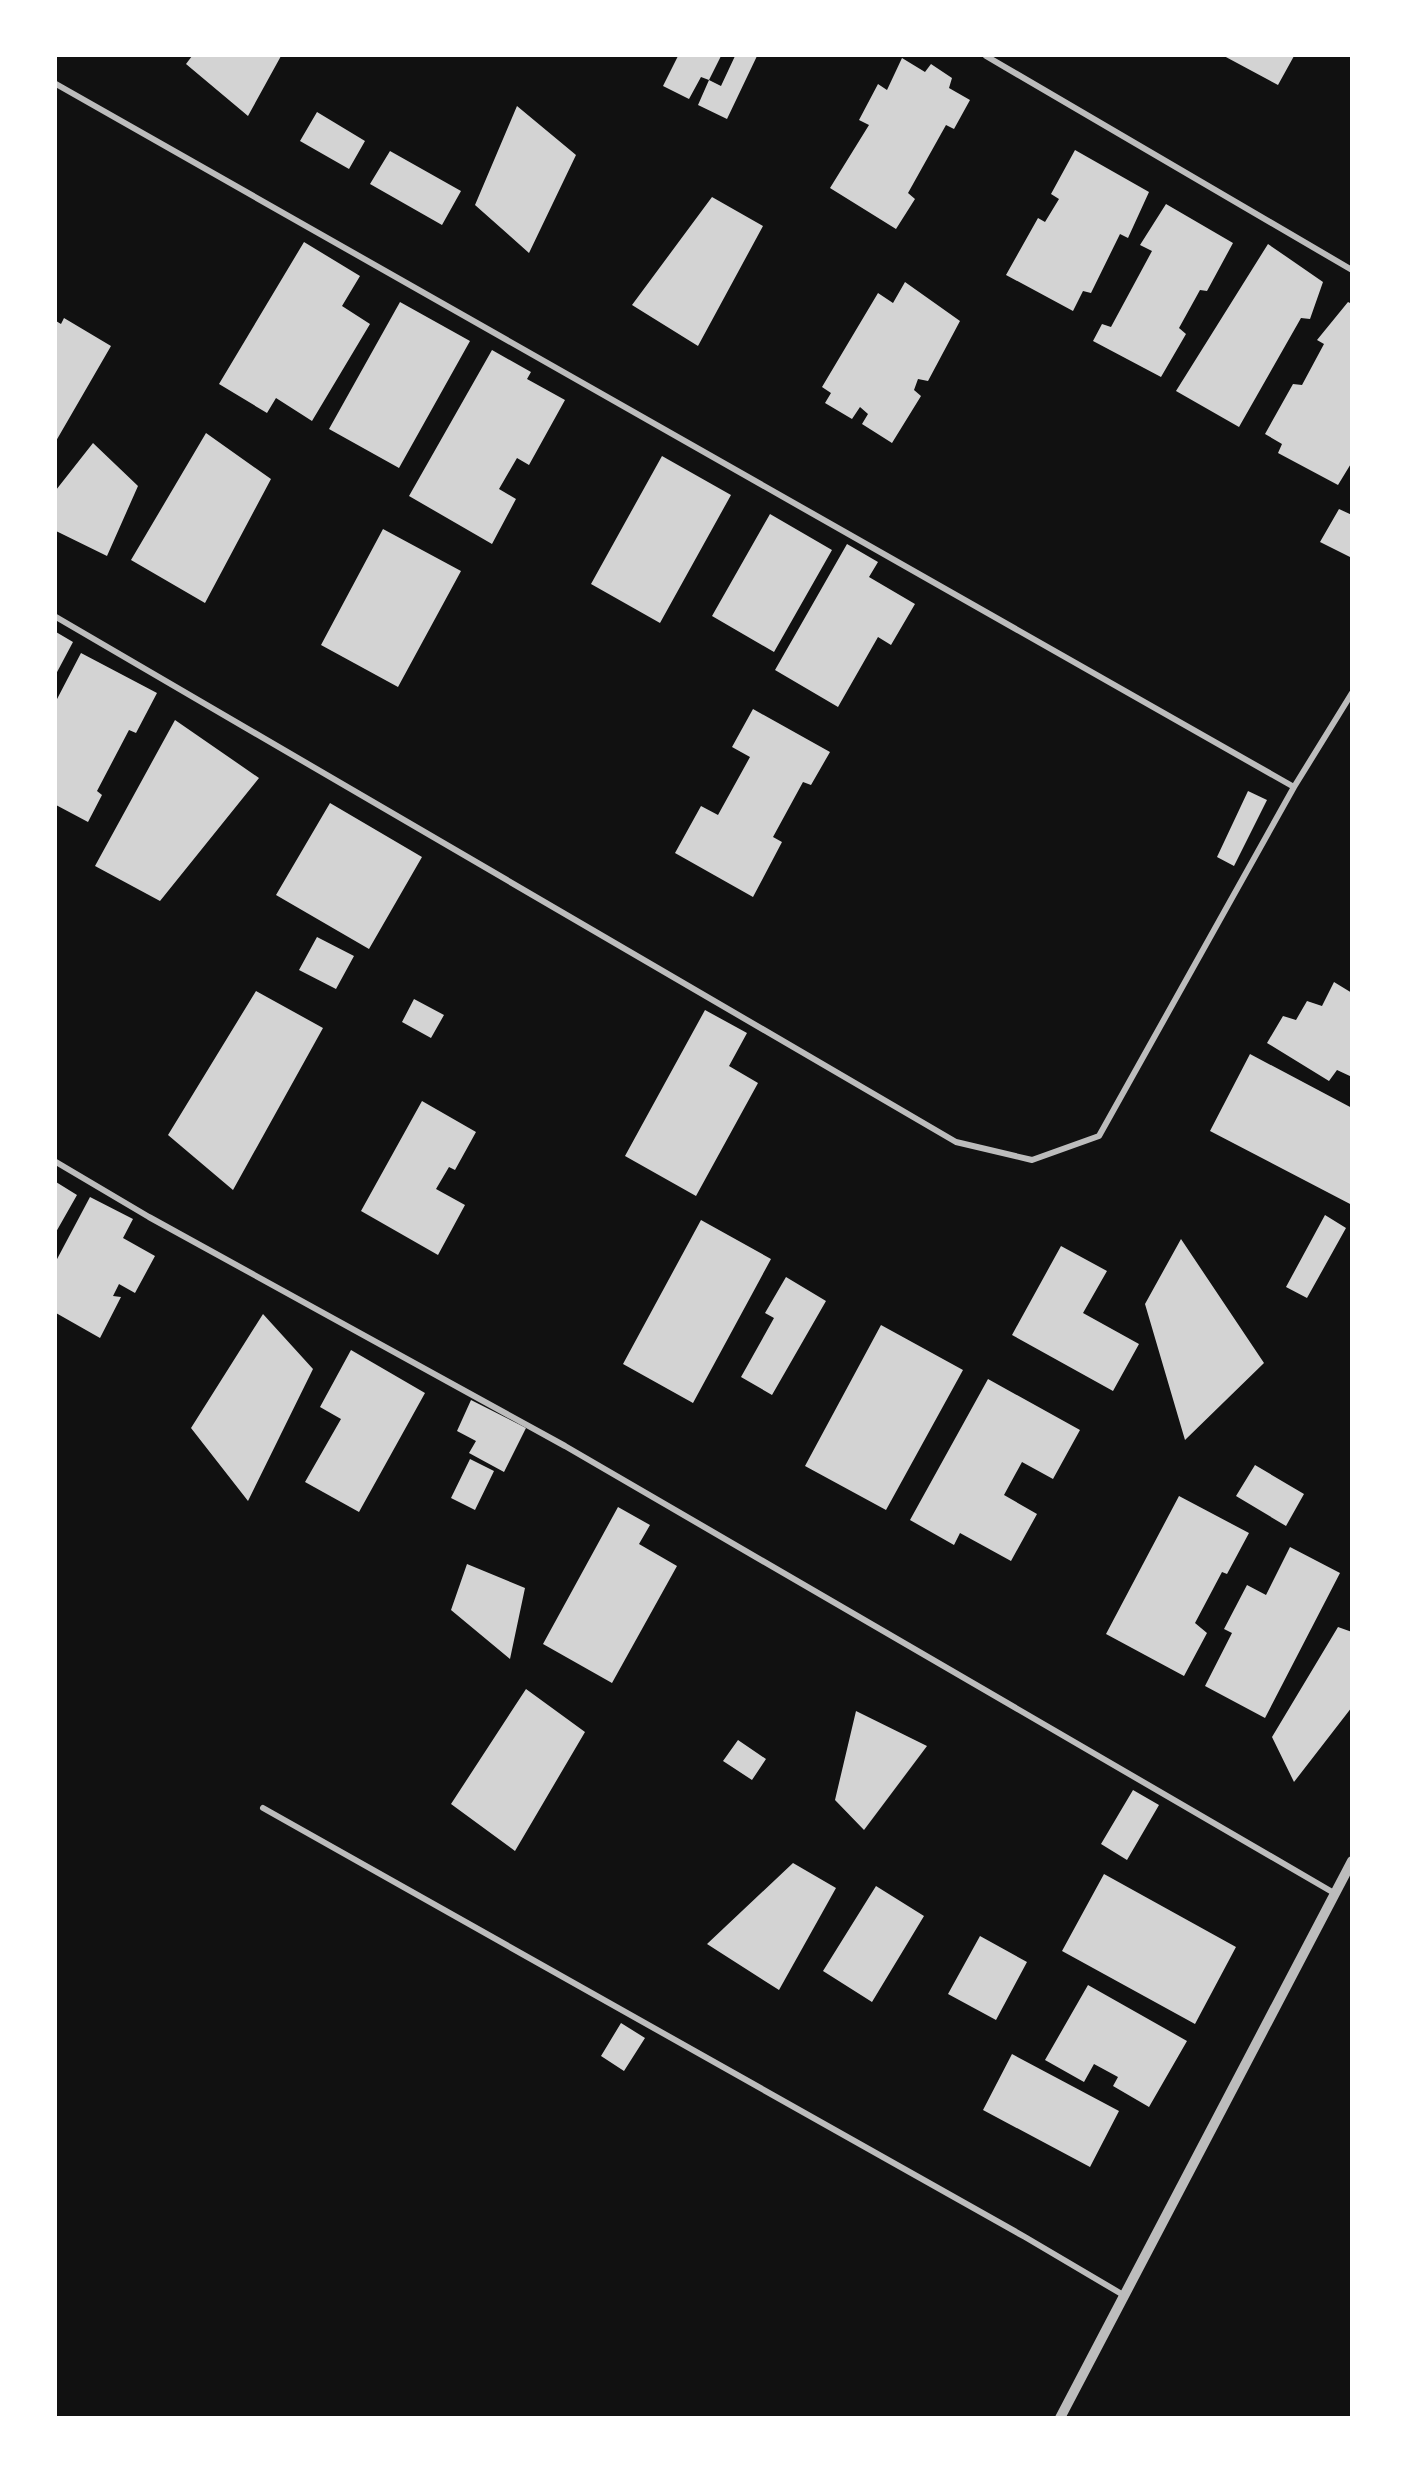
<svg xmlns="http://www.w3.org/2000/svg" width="1407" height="2473" font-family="'Fira Sans Condensed',sans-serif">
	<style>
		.building { fill: #d3d3d3 }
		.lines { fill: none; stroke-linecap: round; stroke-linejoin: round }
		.minor { stroke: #bcbcbc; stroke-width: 6 }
		.tertiary { stroke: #bcbcbc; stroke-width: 10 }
	</style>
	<rect width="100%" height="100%" fill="#111"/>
	<path class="building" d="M192,56h89l-33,60 -62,-52z
		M678,56h43l-12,24 -8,-3 -12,22 -26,-13z
		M735,56h22l-30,63 -29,-14 11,-25 12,6z
		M1224,56h70l-16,29z
		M902,58l23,14 6,-8 21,14 -3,10 21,12 -16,29 -8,-4 -38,68 7,6 -19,30 -66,-41 39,-63 -10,-5 19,-36 9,6z
		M517,106l59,49 -47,98 -54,-48z
		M317,112l48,29 -16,28 -49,-28z
		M1075,150l74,42 -21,46 -8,-4 -29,59 -8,-2 -10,20 -67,-36 32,-57 7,4 14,-23 -8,-5z
		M390,151l71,40 -19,34 -72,-41z
		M712,197l51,29 -65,120 -66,-41z
		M1166,204l67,39 -26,48 -7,-1 -21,38 7,6 -25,43 -68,-36 9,-17 9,3 41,-76 -12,-6z
		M304,242l56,34 -18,30 28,18 -58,97 -36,-23 -9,15 -48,-29z
		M1268,244l55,38 -13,37 -9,-1 -62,109 -63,-36z
		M905,282l55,39 -32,60 -10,-2 -4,11 7,6 -29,47 -30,-19 6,-10 -8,-7 -8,12 -27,-16 6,-10 -9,-6 56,-94 15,10z
		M400,302l70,39 -71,127 -70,-39z
		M1348,302l4,2v158l-14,23 -60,-32 4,-9 -17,-10 28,-50 9,1 22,-41 -7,-4z
		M64,318l47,28 -55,95v-120l5,3z
		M492,350l39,22 -4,7 38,21 -36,65 -12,-7 -18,31 17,10 -24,45 -83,-48z
		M206,433l65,46 -66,124 -74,-43z
		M93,443l45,43 -31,70 -51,-25v-41z
		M662,456l69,39 -71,128 -69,-39z
		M1339,509l13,6v43l-32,-16z
		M770,514l62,36 -58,102 -62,-36z
		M383,529l78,42 -63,116 -77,-42z
		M847,544l31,18 -9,15 46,27 -24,41 -13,-8 -40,70 -63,-37z
		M56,632l17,10 -17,32z
		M81,653l76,40 -21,40 -7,-3 -32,61 5,4 -14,27 -32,-17v-104z
		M753,709l77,43 -19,33 -8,-3 -30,55 9,5 -29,55 -78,-44 26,-47 17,9 32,-58 -18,-10z
		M175,720l84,58 -99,123 -65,-35z
		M1248,791l19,9 -33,66 -17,-9z
		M330,803l92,54 -53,92 -93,-54z
		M317,937l37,19 -18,33 -37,-19z
		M1334,982l18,11v84l-15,-7 -8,11 -62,-38 16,-27 13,4 11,-19 15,5z
		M256,991l67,37 -90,162 -65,-55z
		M414,999l30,16 -13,23 -29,-16z
		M705,1010l42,23 -18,33 29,17 -62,113 -71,-40z
		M1250,1054l102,54v97l-142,-74z
		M422,1101l54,31 -21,38 -6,-3 -13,22 29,16 -27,50 -77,-44z
		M56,1182l21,13 -21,37z
		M90,1197l43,22 -10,19 32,18 -20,37 -16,-9 -6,12 8,1 -21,41 -44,-25v-52z
		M1325,1215l21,13 -39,70 -21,-11z
		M701,1220l70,39 -78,144 -70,-39z
		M1181,1239l83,124 -79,77 -40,-136z
		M1061,1246l46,25 -24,42 56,31 -26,47 -101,-56z
		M786,1277l40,24 -54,94 -31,-18 33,-59 -9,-5z
		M263,1314l50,55 -65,132 -57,-73z
		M881,1325l82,45 -77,140 -81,-44z
		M351,1350l74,43 -66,119 -54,-30 36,-63 -21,-12z
		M988,1379l92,51 -27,49 -31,-17 -18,33 33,19 -26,47 -51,-28 -6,12 -44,-25z
		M471,1400l55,28 -22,44 -35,-19 7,-12 -19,-10z
		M470,1459l24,12 -19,39 -24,-12z
		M1255,1465l49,29 -18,32 -50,-30z
		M1179,1496l70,37 -22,41 -5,-2 -27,51 12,10 -23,43 -78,-42z
		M618,1507l32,18 -11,19 38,22 -65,117 -69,-39z
		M1290,1547l50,26 -75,145 -60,-32 27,-53 -8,-4 23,-44 19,10z
		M467,1564l58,24 -15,71 -59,-49z
		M1338,1627l14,5v75l-58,75 -22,-45z
		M526,1689l59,43 -70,119 -64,-47z
		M856,1711l71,35 -63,84 -29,-30z
		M738,1740l28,19 -14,21 -29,-19z
		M1133,1790l26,15 -32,55 -26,-16z
		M793,1863l43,25 -57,102 -72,-46z
		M1104,1874l132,73 -41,77 -133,-73z
		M876,1886l48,30 -52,86 -49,-31z
		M980,1936l47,26 -31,58 -48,-26z
		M1088,1985l99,56 -38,66 -36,-21 5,-9 -24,-13 -10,18 -39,-22z
		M621,2023l24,15 -21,33 -23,-15z
		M1012,2054l107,57 -29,56 -107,-57z"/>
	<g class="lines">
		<path class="minor" d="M986,56l366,214
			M56,84l1238,703
			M56,617l900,525 76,18 67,-24 195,-349 58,-94
			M56,1162l93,55 416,229 769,447
			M263,1808l762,429 100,59"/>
		<path class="tertiary" d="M1060,2418l292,-557"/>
	</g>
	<rect width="1407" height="2473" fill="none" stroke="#ffffff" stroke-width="114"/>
</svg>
